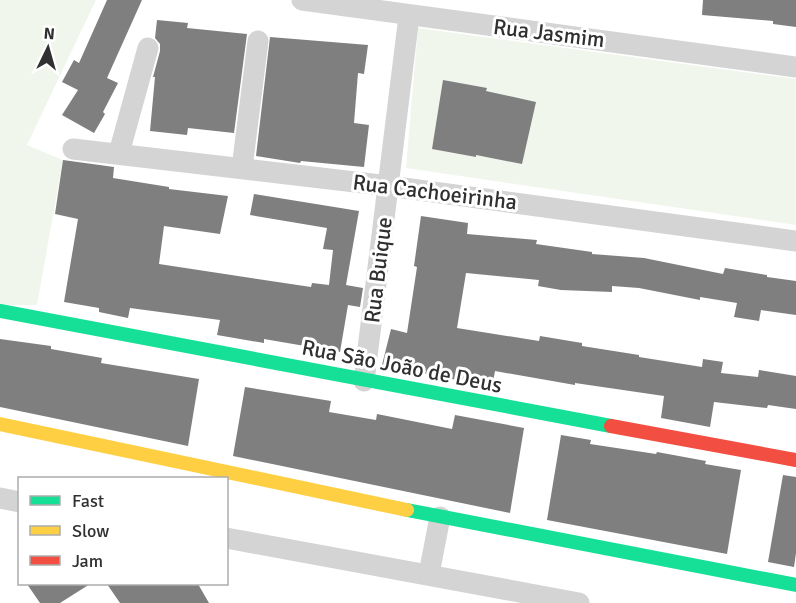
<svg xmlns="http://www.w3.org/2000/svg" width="796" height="603" font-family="Signika,sans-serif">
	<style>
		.green { fill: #f1f6ed }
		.building { fill: #7f7f7f }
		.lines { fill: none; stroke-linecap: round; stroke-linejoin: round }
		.street { stroke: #d4d4d4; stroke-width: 21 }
		.fast { stroke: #16e098; stroke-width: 14 }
		.slow { stroke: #ffcf43; stroke-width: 14 }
		.jam { stroke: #f24e42; stroke-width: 14 }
		.labels { text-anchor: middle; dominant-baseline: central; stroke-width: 6; stroke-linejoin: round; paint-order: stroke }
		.street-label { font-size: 22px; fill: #303030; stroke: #fff }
	</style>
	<rect width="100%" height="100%" fill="#fff"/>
	<path class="green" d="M0,0h96l-69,145 36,15 -26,145h-37z
		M418,28l378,51v146l-390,-57z"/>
	<path class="building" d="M107,0h35l-35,78 11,5 -15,29 2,2 -11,19 -32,-18 16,-25 -16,-8 12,-22 5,3z
		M703,0h93v27l-23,-3v-3l-71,-6z
		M157,20l31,3 -1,5 60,6 -13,99 -46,-5 -1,7 -37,-4 5,-54h-2l7,-26v-7l-5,-6z
		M270,37l98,8 -4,29 -6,-1 -4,50 15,2 -5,42 -63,-6 -1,2 -44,-7z
		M443,80l44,8 -1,3 50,11 -14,62 -46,-9v2l-44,-8z
		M63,160l51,7 -1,11 56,9v2l59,7 -8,38 -56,-8 -5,38 152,23 1,-4 17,2 4,-35 -10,-1 4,-21 -77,-13 4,-21 105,17 -13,74 17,3 -3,19 -12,-2 -8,47 -76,-13v4l-47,-8 3,-15 -90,-12 -2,10 -29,-6v-4l-35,-6 14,-83 -23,-5z
		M421,216l47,7 -1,11 70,6 -1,4 56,8v2l52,4 79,16 2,-6 42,7v2l29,4v34l-35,-5 -2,11 -25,-4 3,-14 -37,-6v3l-61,-12 -27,-2v6l-51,-2 -23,-4 1,-6 -73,-7 -9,55 82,13 1,-5 42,7v3l57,9v2l63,10 1,-8 20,3 -2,11 37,4 1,-7 37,6v33l-28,-4 -1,3 -53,-6 -4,25 -49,-9 3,-22 -89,-13v2l-80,-14 -3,16 -110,-22 9,-36 16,4 10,-66 -3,-1z
		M0,339l51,7v3l51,9 -1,5 98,16 -11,67 -188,-39z
		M245,387l86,14 -2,11 47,8 1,-6 75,15 3,-14 69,13 -14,85 -277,-57z
		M561,435l30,5 -1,4 66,10 1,-2 49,9 -1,3 36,6 -14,84 -180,-34z
		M783,475l13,2v76l-2,14 -26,-5z
		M27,584h63l-30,19h-20z
		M107,584h91l11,19h-89z"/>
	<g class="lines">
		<path class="street" d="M302,0l494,67
			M73,149l316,37 407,55
			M119,153l29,-105
			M242,168l16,-127
			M364,381l45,-365
			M0,498l20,4
			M226,538l353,65
			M429,574l11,-57"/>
		<path class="fast" d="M0,311l611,115
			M407,510l389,75"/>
		<path class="slow" d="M0,424l407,86"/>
		<path class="jam" d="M611,426l185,34"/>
	</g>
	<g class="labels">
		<g class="street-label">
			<text transform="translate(549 33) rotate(7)">Rua Jasmim</text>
			<text transform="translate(435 192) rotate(7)">Rua Cachoeirinha</text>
			<text transform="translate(378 270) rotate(-83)">Rua Buique</text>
			<text transform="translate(402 366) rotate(11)">Rua São João de Deus</text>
		</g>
	</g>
	<rect x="18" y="477" width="210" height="108" fill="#ffffff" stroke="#acacac" stroke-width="1.5"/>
	<rect x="30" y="496" width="30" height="9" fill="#16e098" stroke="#acacac" stroke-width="1.5"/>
	<text x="72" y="507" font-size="18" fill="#303030">Fast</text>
	<rect x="30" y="526" width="30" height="9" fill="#ffcf43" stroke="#acacac" stroke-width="1.5"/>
	<text x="72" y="537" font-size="18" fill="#303030">Slow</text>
	<rect x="30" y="556" width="30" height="9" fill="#f24e42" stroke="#acacac" stroke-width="1.5"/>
	<text x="72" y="567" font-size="18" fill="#303030">Jam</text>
	<g transform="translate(48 48) rotate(5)" stroke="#ffffff" stroke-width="4.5" paint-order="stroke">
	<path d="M0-4.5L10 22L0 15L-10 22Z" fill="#303030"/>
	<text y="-9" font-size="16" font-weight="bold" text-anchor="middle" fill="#303030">N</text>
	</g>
</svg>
